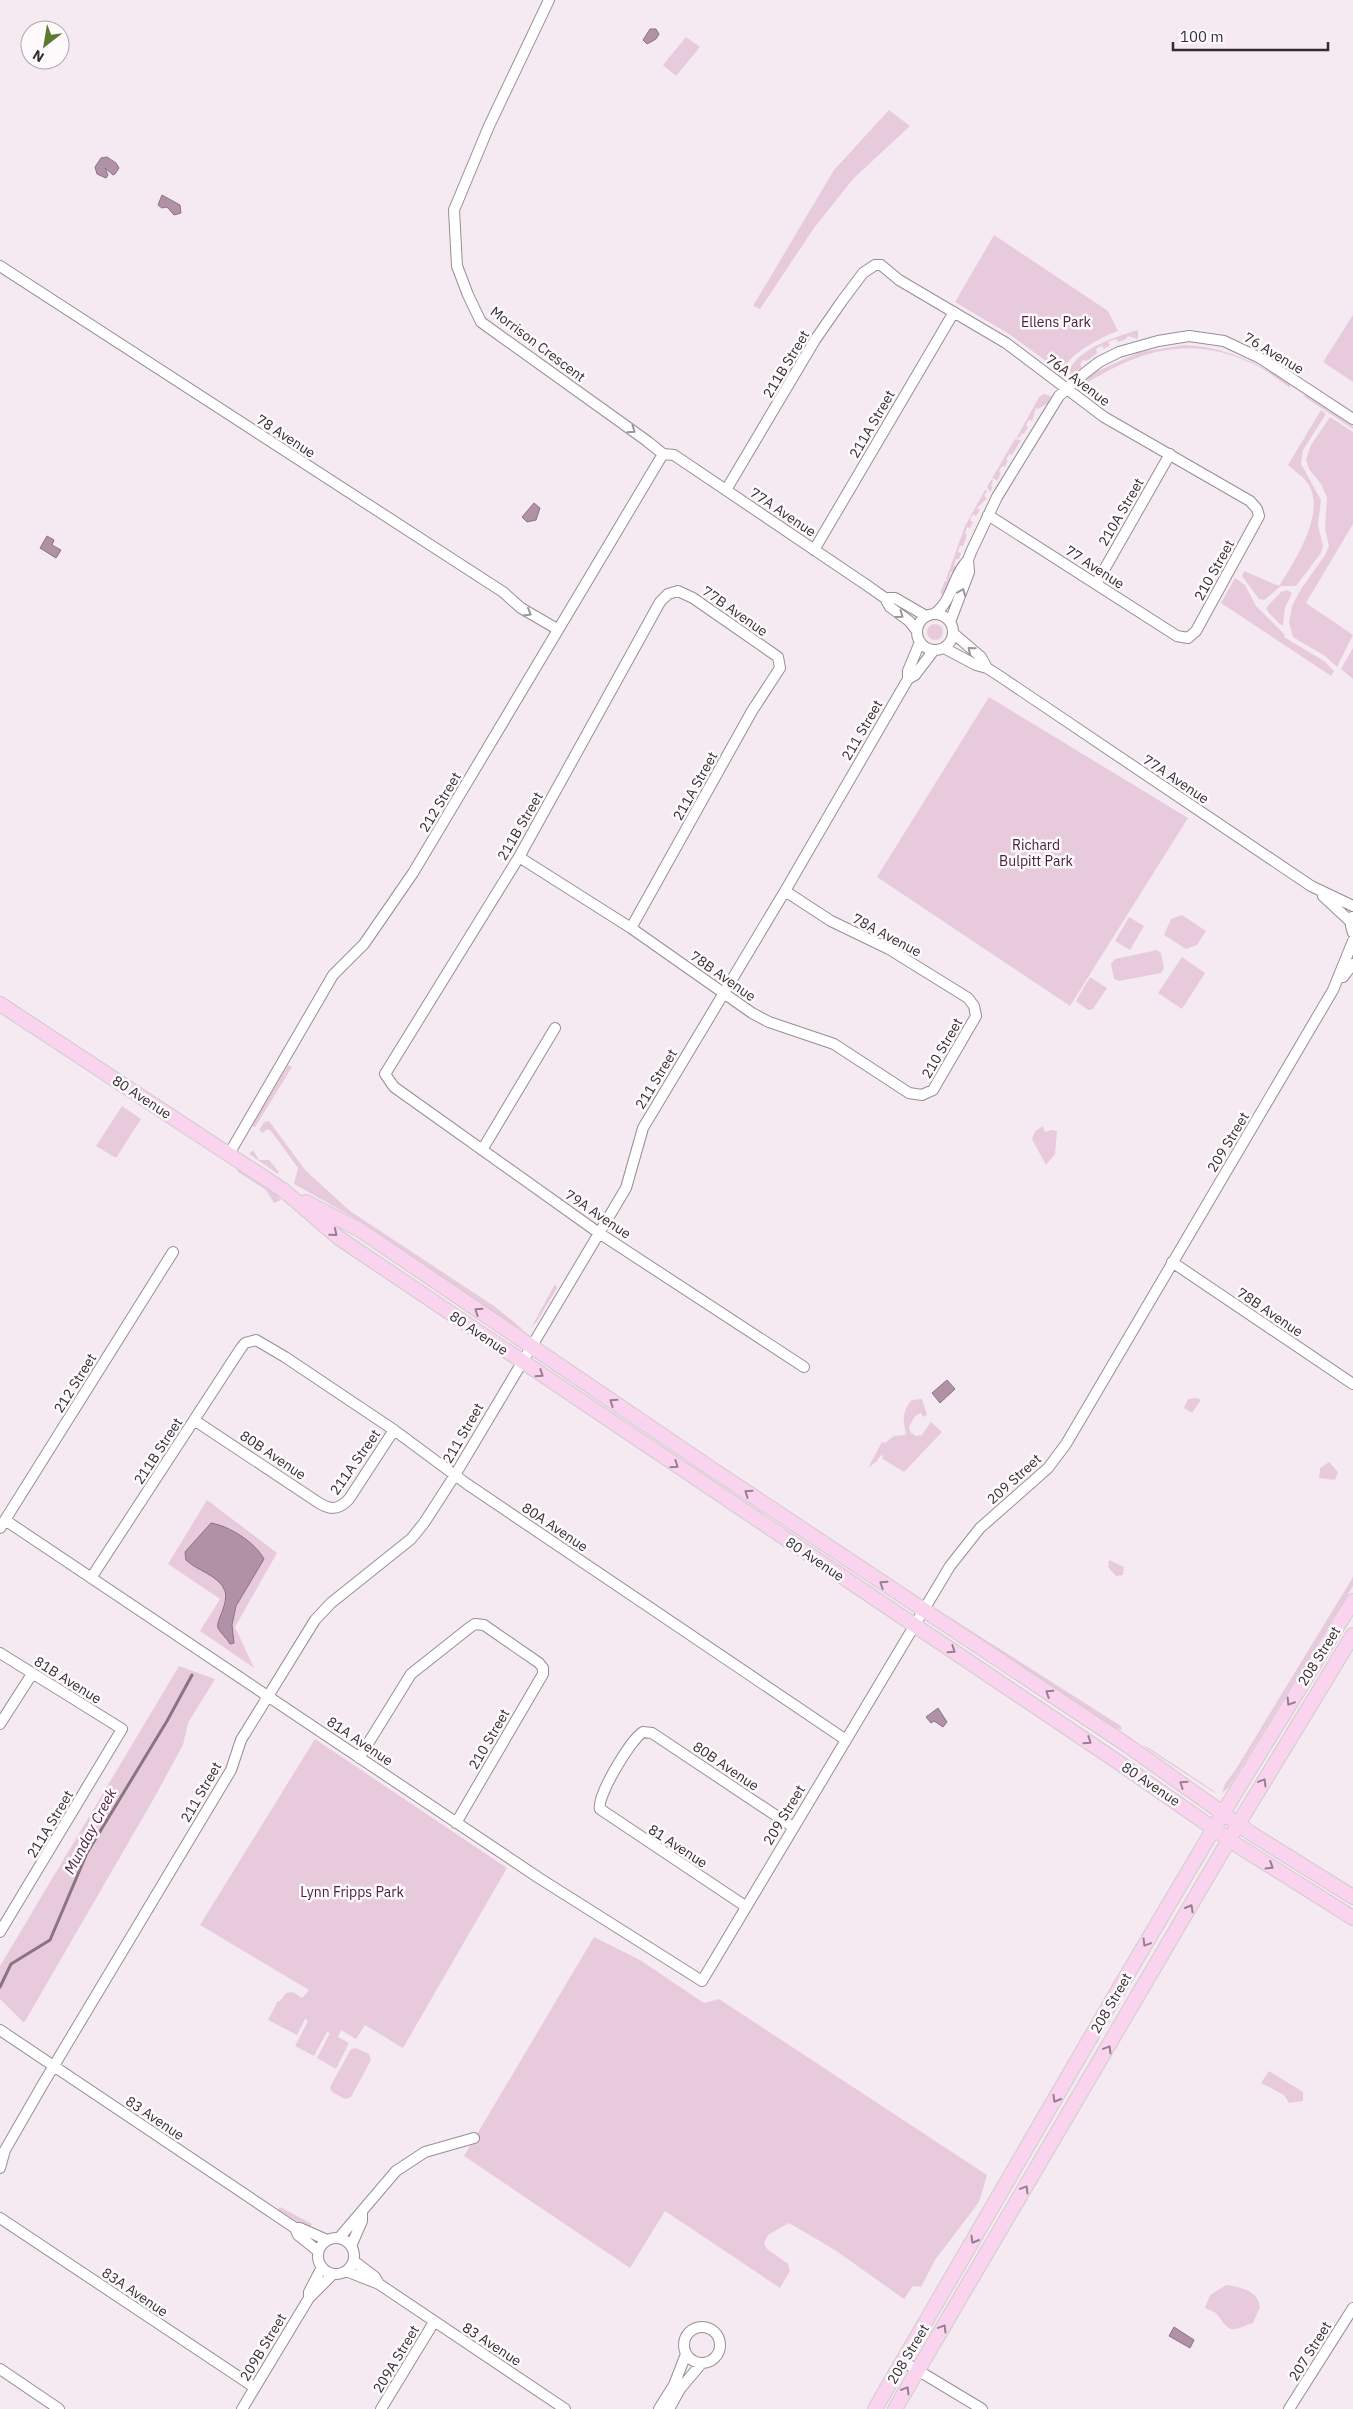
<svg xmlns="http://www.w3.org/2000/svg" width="1353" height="2409" font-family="'IBM Plex Sans',sans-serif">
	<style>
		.green { fill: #e7cbdd }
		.water { fill: #b091a6; stroke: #8a7383 }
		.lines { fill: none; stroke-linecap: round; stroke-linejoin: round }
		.stream { stroke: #8a7383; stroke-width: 3 }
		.minor-casing { stroke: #988e95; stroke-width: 12 }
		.major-casing { stroke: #cecdcd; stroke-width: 16 }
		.minor { stroke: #fff; stroke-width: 10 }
		.major { stroke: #fad3ee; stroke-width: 14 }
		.oneway { stroke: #989698 }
		.oneway2 { stroke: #96808f }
		.labels { text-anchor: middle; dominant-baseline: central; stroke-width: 5; stroke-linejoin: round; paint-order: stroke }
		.park-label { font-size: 14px; fill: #49203e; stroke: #fefafc }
		.street-label { font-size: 14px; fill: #312d30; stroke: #fefafc }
		.water-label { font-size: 15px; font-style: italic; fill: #481e3d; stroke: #fefafc }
	</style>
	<rect width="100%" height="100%" fill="#f5eaf1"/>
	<path class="green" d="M686,37l14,10 -24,29 -13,-11z
		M889,110l21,16 -57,53 -39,49 -54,81 -7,-3 81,-136z
		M994,235l114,76 10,20c-15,5 -30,14 -43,24 -8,6 -9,12 -18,14l-48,-35 -54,-32z
		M1353,315v67l-30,-20z
		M1138,330v9l-10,-3 -2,3 -8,3 -2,-3 -8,3 2,3 -6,4 -2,-3 -6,3 1,4 -10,8 -4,-1 -3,5 2,2 -12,9v-8c13,-21 45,-31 68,-38z
		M1184,345c42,2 72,17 106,39v4c-13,-9 -25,-19 -39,-25 -61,-28 -110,-13 -164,20l-3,-1 7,-8 49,-22z
		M1044,394l7,2 -3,7 -10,6 -2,-1 -4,13 -3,-1 -3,5 2,2 -4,7 -2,-1 -3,5 -2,-1 22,-40z
		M1306,395l47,31v3l-50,-33z
		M1321,410l5,4 -23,36 -2,14 20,36 -3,25 5,21 -2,7 -25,33h-15l-17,14 -5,-1 -17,-23 2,-5 35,15c16,-25 51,-79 26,-106 -5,-6 -12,-10 -17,-15z
		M1330,417l23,15v92l-47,79 47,32 -16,32 -12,-11 -32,-19 -4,-14 3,-17 9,-17 24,-34 4,-9 -4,-18 2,-31 -6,-13 -12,-15 -3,-10 5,-14z
		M1015,439l6,1 -9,15 -3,-1 -3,6 2,1 -4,6 -2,-1 -3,5 2,2 -4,8 -4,-3 -1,1 1,2 -2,5 2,1 -3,5 -3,-5z
		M985,490l2,1 -3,5 3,2 -10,10 3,2 -4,6 -3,-2 -3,6 3,2 -3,6 -3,-1 -2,6 2,2 -4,11h-3l-2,6 3,1 -2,6h-3l-2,6 2,2 -2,6 -3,-1 -2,6 2,2 -6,15 -5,-2 5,-12 3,-1 -2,-1 19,-53z
		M1235,578l10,7 11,21 29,29 -1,2 40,24 10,10 -3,5 -110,-73z
		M1287,590l5,3 -7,15 -2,17h-2l-12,-12 -3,-5 15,-16z
		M927 632a8 8 0 1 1 16 0a8 8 0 1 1-16 0Z
		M1353,648v31l-12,-10z
		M989,697l199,121 -118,188 -193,-129z
		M1182,915l24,16 -9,14 -11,4 -22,-14 7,-16z
		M1129,917l15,9 -14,24 -15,-9z
		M1157,950l4,3 3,15 -3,5 -42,8 -5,-2 -3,-15 4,-5z
		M1182,957l23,16 -23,36 -24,-16z
		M1090,977l17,11 -14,21 -5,1 -12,-9z
		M288,1065l4,2 -37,60 -3,-1z
		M122,1106l19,13 -25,39 -20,-12z
		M269,1121l37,50 44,40 144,95 30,24 -10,-4 -163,-110 -57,-32 4,-16 -27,-37 -4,-2 -4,4 -4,-3 5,-8z
		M1043,1126l2,6 7,-2 5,1 -2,23 -9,11 -14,-26 3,-8z
		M253,1150l6,10h10l10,12 -1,2 -29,-20z
		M238,1169l36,23 7,8 -7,3 -8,-13 -29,-19z
		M555,1284l2,4 -20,33 -6,7z
		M1197,1398l4,2 -9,13 -8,-5 4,-9z
		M922,1399l5,16 -4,2 -2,-4 -6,3 -6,11 2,6 5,3 6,-1 9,-13 11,10 -38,40 -21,-13 -1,-5 -5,7 -9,7 14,-26 3,1 9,-7 11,-1 1,-3c-4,-11 -3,-23 6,-32z
		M1329,1462l9,10 -3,8 -16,-2 1,-10z
		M207,1500l70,53 -42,74 19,41 -54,-37 20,-32 -52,-35z
		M1109,1560l15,7 -1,8 -7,1 -8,-9z
		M1353,1577v9l-124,201 -7,6 3,-9 11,-15z
		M943,1613l178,113 1,4 -7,-2 -154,-101z
		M179,1666l36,13 -27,44 -5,22 -30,55 -129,223 -24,-24v-33z
		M315,1739l192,129 -104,180 -38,-23 -9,14 -15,-9 -3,7 11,6 -13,26 -19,-11 13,-25 -3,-1 -13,24 -19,-10 13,-25 -3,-2 -8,16 -29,-15 10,-19h2l6,-8 7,-1 9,6 7,-8 -109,-65z
		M1143,1744l71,47 1,2 -66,-43z
		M594,1937l46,23 64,43 15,-4 268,176 -8,27 -44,58 -14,27 -8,-1 -9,13 -69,-49 -46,-27 -21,12 -4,8 3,6 21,15 2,7 -10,17 -115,-77 -35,57 -166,-112z
		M356,2048l13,6 2,6 -20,37 -6,2 -13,-7 -2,-5 21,-38z
		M1269,2071l34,21v9l-14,2 -5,-8 -23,-12z
		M280,2207l32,17 -3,5 -31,-19z
		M1226,2285c14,2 32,5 34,22l-7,16c-25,9 -22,10 -37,-10l-11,-5 5,-13z"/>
	<path class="water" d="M650,29h6l3,5 -3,5 -9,5 -4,-4z
		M107,157l9,6 3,5 -4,6 -2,1 -8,-7 3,7 -2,3 -9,-4 -2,-7 6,-9z
		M162,195l18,10 1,8 -7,2 -7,-8 -5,1 -4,-3z
		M534,503l6,5 -4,12 -9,2 -5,-5z
		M47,536l7,4 -2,5 9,5 -5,8 -16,-10z
		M947,1380l8,9 -15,14 -8,-10z
		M211,1523c18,3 44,19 53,36l-28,47 -4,19 2,18 -4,1c-3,-6 -9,-10 -12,-16 -3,-6 11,-24 7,-37 -6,-16 -28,-20 -39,-31l-1,-8z
		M938,1708l9,14 -4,5 -9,-6 -3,2 -5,-6z
		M1174,2327l20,13 -4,8 -21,-12z"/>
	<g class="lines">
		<path class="stream" d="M0,1987l11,-23 39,-24 37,-87 80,-132 25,-46"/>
		<g class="minor-casing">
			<path id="minor" d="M549,0l-60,126 -35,84 3,56 11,29 13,27 166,119 16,13
				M0,266l503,326 18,16 36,21
				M663,454l11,1 191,129 20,14 5,9 19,14 8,10
				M726,490l89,-150 27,-39 21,-28 12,-8h6l18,15 107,63 98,74 146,84 7,8 2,7 -63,115 -8,7 -11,-2 -189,-121
				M814,550l140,-238
				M1096,584l74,-130
				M885,598h10l31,18
				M917 632a18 18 0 1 1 36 0a18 18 0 1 1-36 0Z
				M934,614c19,-13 18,-38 34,-54
				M950,622l19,-50 -1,-12 3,-8 26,-55 62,-101 17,-16 23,-18 20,-10 39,-11 31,-5 35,5 36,17 93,61
				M953,633l28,24 6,11 14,9 310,209 42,20
				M944,648l32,17 11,3
				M908,679v-8l12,-29
				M519,857l112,71 121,85 17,9 65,22 75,49 13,2 11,-5 43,-74 -2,-10 -6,-8 -79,-49 -58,-28 -46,-30
				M1323,896l28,26
				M1352,917l-1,9 2,7
				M631,928l121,-217 28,-43 -2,-11 -85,-59 -15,-7 -10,3 -8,8 -141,255 -134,217 9,13 205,146 205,134
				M1343,977l10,-13
				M482,1150l73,-122
				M229,1154l104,-179 31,-31 49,-71 250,-419
				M1172,1262l181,122
				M194,1420l122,81c13,9 22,10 33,-2l45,-69
				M5,1520l534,358 163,103 248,-415 30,-38 68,-60 18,-24 267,-454 20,-49
				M0,1528l173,-276
				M91,1578l150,-230 4,-5 11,-3 29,17 109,73 73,54 379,256
				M0,1653l122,76 -122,203
				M0,1724l32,-50
				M359,1758l52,-84 58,-46 6,-4 9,1 55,38 4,5v6l-87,149
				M745,1906l-145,-97c-4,-12 31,-70 43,-77l9,1 141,94
				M0,2030l295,198 3,7 20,16
				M0,2168l5,-18 38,-66 188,-314 10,-30 74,-120 16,-17 80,-64 13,-16 31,-48 171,-287 17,-60 142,-237 123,-212 7,-4 19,-25
				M0,2218l254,169
				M295,2228h5l27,12
				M318 2256a18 18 0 1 1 36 0a18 18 0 1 1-36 0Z
				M339,2238l57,-67 29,-19 49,-14
				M351,2246l11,-25v-8
				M354,2261l21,16 4,7
				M346,2271l33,13 186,125
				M309,2298l24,-24
				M684 2345a18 18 0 1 1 36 0a18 18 0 1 1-36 0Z
				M904,2362l78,47
				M0,2369l59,40
				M242,2409l67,-111v-6l13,-25
				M381,2409l53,-87
				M659,2409l15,-24 12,-31
				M669,2409l11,-20 21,-25
				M1289,2409l64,-101"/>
		</g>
		<g class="major-casing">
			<path id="major" d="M0,1004l283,186 56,48 776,522 125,87 113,71
				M306,1202l54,28 352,239 415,276 125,89 101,63
				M875,2409l242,-417 106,-179 130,-212
				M895,2409l351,-598 107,-176"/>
		</g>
		<use href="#minor" class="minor"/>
		<use href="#major" class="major"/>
	</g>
	<defs><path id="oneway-chevron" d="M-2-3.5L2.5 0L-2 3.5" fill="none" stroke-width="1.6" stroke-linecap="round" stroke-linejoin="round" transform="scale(1.25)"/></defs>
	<g class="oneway">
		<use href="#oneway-chevron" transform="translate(632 430) rotate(35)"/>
		<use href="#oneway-chevron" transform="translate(962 592) rotate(-69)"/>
		<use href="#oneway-chevron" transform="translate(528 613) rotate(30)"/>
		<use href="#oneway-chevron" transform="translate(900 615) rotate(36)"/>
		<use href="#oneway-chevron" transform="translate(971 650) rotate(-141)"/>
	</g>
	<g class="oneway2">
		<use href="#oneway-chevron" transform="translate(334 1233) rotate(40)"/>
		<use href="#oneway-chevron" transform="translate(478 1311) rotate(-146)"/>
		<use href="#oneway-chevron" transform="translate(540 1374) rotate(34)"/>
		<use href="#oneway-chevron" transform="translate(613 1402) rotate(-146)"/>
		<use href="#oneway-chevron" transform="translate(675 1465) rotate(34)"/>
		<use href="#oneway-chevron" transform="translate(748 1493) rotate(-146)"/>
		<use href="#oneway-chevron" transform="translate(883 1584) rotate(-146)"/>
		<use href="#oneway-chevron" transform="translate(952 1650) rotate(34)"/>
		<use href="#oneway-chevron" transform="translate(1049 1693) rotate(-147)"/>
		<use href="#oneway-chevron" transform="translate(1290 1702) rotate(122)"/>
		<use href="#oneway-chevron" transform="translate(1088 1741) rotate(34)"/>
		<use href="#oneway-chevron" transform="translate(1263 1782) rotate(-59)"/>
		<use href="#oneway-chevron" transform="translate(1183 1784) rotate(-145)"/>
		<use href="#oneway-chevron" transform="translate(1270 1866) rotate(32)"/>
		<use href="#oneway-chevron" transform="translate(1190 1908) rotate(-60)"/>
		<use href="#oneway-chevron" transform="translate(1146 1943) rotate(121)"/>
		<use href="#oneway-chevron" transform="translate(1108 2049) rotate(-59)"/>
		<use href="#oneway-chevron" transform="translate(1056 2099) rotate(120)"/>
		<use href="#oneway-chevron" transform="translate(1025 2189) rotate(-59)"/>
		<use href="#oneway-chevron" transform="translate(974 2240) rotate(120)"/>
		<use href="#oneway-chevron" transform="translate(943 2328) rotate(-59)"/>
		<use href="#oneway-chevron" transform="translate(906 2390) rotate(-59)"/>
	</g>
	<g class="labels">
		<g class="park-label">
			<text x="1056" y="322">Ellens Park</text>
			<text x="1036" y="845">Richard<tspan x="1036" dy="16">Bulpitt Park</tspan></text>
			<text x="352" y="1892">Lynn Fripps Park</text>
		</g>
		<g class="street-label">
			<text transform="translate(538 344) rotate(37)">Morrison Crescent</text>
			<text transform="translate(1274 353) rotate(31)">76 Avenue</text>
			<text transform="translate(786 364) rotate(-59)">211B Street</text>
			<text transform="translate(1078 380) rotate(37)">76A Avenue</text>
			<text transform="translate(872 424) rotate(-60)">211A Street</text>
			<text transform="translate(286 436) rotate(33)">78 Avenue</text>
			<text transform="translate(783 512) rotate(34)">77A Avenue</text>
			<text transform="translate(1121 512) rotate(-60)">210A Street</text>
			<text transform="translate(1095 567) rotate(33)">77 Avenue</text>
			<text transform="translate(1214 570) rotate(-61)">210 Street</text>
			<text transform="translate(735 611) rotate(35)">77B Avenue</text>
			<text transform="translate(862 730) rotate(-60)">211 Street</text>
			<text transform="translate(1176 779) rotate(34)">77A Avenue</text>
			<text transform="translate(695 786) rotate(-61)">211A Street</text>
			<text transform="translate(440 802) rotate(-59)">212 Street</text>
			<text transform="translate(520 826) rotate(-60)">211B Street</text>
			<text transform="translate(887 935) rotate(28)">78A Avenue</text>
			<text transform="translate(723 976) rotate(35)">78B Avenue</text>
			<text transform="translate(942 1048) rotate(-60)">210 Street</text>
			<text transform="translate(656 1079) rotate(-59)">211 Street</text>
			<text transform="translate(142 1097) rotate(33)">80 Avenue</text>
			<text transform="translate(1228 1142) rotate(-59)">209 Street</text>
			<text transform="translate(598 1214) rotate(34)">79A Avenue</text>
			<text transform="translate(1270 1312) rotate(34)">78B Avenue</text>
			<text transform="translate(479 1333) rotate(34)">80 Avenue</text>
			<text transform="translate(75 1383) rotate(-58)">212 Street</text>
			<text transform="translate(463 1433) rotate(-60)">211 Street</text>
			<text transform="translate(158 1451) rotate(-57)">211B Street</text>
			<text transform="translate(273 1455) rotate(34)">80B Avenue</text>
			<text transform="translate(355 1462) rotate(-55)">211A Street</text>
			<text transform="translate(1014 1479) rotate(-42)">209 Street</text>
			<text transform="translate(555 1527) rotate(34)">80A Avenue</text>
			<text transform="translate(815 1559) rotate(34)">80 Avenue</text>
			<text transform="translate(1319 1656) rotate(-58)">208 Street</text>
			<text transform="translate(68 1680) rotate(32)">81B Avenue</text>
			<text transform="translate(489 1739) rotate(-60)">210 Street</text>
			<text transform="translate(360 1741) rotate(34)">81A Avenue</text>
			<text transform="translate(726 1766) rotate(34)">80B Avenue</text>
			<text transform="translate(1151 1784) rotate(34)">80 Avenue</text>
			<text transform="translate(201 1792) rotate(-60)">211 Street</text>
			<text transform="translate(784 1815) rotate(-59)">209 Street</text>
			<text transform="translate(50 1824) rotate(-59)">211A Street</text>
			<text transform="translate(678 1846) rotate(33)">81 Avenue</text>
			<text transform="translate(1111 2003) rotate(-60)">208 Street</text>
			<text transform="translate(155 2118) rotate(34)">83 Avenue</text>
			<text transform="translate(135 2292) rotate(34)">83A Avenue</text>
			<text transform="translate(492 2344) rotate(33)">83 Avenue</text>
			<text transform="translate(263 2347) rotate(-59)">209B Street</text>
			<text transform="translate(1310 2351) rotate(-58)">207 Street</text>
			<text transform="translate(908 2354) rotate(-59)">208 Street</text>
			<text transform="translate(396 2359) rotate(-59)">209A Street</text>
		</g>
		<g class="water-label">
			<text transform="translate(90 1831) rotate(-62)">Munday Creek</text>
		</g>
	</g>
	<g transform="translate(45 45) rotate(211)"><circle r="24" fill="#fefafc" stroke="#aca8aa"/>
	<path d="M0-4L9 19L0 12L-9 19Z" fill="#5b792f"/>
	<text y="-8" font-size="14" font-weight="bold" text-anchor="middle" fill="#312d30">N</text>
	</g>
	<path d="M1173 42v8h155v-8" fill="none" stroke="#312d30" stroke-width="2.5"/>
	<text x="1180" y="42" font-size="15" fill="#312d30" stroke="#fefafc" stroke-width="4" paint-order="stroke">100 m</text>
</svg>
